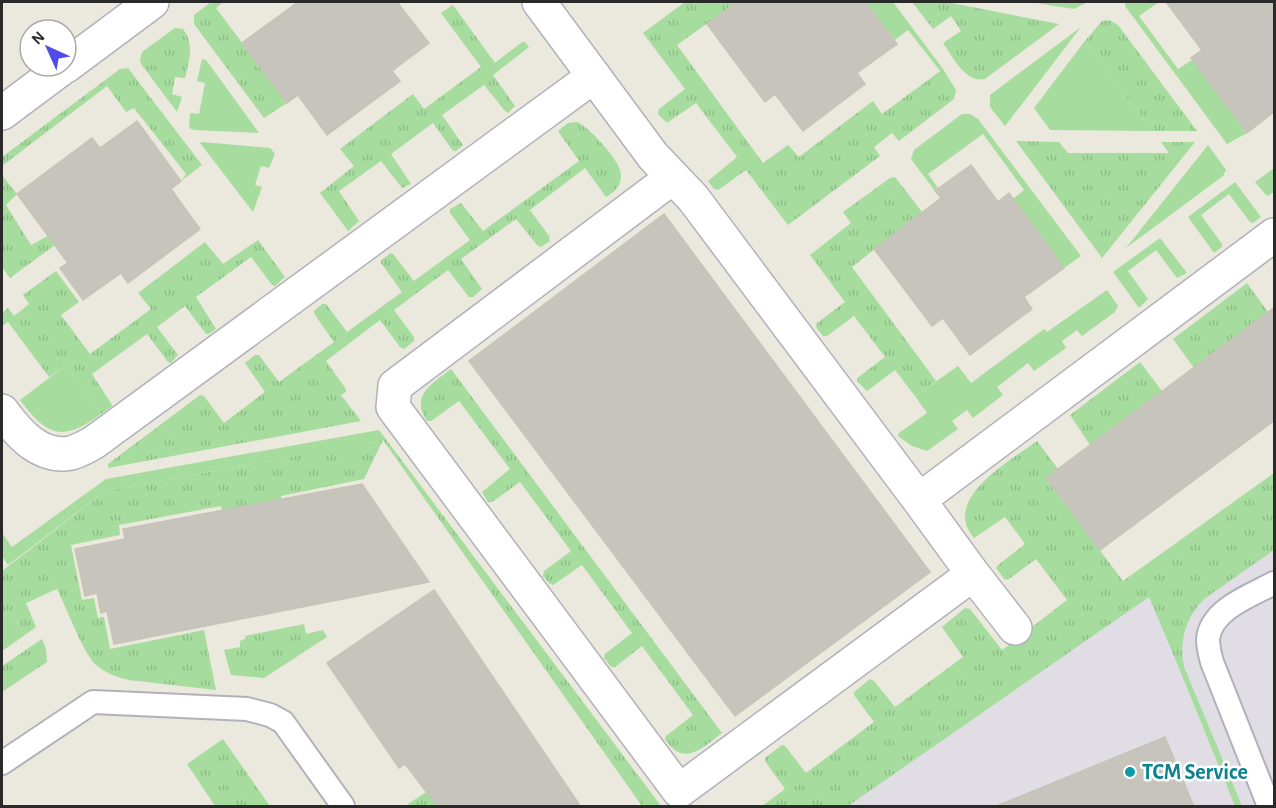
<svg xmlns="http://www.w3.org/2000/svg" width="1276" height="808" font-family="'Alegreya Sans',sans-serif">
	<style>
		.industrial { fill: #e0dde4 }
		.grass { fill: url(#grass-tufts) }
		.park { fill: #a6dc9e }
		.building { fill: #c6c4bd; stroke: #c6c4b7; stroke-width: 1.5 }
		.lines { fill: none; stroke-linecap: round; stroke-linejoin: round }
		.service-casing { stroke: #b1b1bc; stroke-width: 26 }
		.minor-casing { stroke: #b1b1bc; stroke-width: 36 }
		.service { stroke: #fff; stroke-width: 22 }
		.minor { stroke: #fff; stroke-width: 33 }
		.culture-dot { fill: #0f9aa8; stroke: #fff; stroke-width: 2 }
		.labels { text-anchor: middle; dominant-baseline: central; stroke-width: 5; stroke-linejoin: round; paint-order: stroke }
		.culture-label { font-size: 22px; font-weight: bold; fill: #0d838f; stroke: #fff; text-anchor: start }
	</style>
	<defs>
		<pattern id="grass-tufts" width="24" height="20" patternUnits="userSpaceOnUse" patternTransform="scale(1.5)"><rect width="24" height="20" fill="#a6dc9e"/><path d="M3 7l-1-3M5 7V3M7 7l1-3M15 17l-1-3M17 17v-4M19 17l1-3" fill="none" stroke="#8fbd88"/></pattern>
	</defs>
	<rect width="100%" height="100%" fill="#ebe8dd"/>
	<path class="industrial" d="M1274,509v297h-426l301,-209z"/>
	<path class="grass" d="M211,2h12l-7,6 71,95 -23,15 -70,-94v-9z
		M685,2h52l-60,43 86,118 25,-18 11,12 74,-56 9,13 61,-45 13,21 -2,9 -55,42 -7,-8 -18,14 6,9 -92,69 -42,-55 -28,20 -4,-1 -6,-8 29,-24 -41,-54 -29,20 -9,-9 1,-5 26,-20 -42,-56z
		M912,2h34l113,22 -74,55c-20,4 -32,-22 -42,-36l18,-12 -10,-15 -18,13z
		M1030,2h58l-14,7z
		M453,5l42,58 27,-21h3l4,5 -36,28 22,31 -7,7 -3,-2 -21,-26 -42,30 21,30 -7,6h-3l-20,-28 -42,31 20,30 -9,4 -21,-27 -42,30 20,30 -11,10 -28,-38 34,-27 -14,-17 73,-55 11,15 57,-42 -40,-54z
		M1109,20l9,5 79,106h-45l-67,-90 17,-20z
		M175,28l8,1c12,16 6,31 2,49l-10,-1 -3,17 10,3 -5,15 -36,-48 -1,-5 2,-7z
		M128,68l74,97 -21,16 5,-7 -52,-66 -8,4 -19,-26 -105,80v-9l118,-88z
		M577,122c11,4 40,36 43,48 4,12 -4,22 -14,27l-21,-29 -55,42 19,26 1,5 -9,6 -4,-2 -21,-26 -55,40 21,30 -9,8h-4l-21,-27 -54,40 20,27v4l-10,8 -4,-2 -20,-27 -54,41 20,28v3l-5,3 20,26 -253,47v-4l92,-69 4,1 20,27 41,-31 -20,-29 10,-8h4l20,27 55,-40 -19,-27 -1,-4 8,-7h4l21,28 55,-40 -21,-29v-3l10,-7 2,1 21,27 56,-41 -20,-27v-4l11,-6 22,28 96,-70 -21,-30 10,-8z
		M1016,141l43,1 9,11h101l-8,-11h34l-93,116z
		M2,175l15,19 -11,11 25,40 17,-9 7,9 -45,33 -8,-11z
		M895,177l27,35 -70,55 84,114 -21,15 -20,-26 -28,21 -10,-10v-3l28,-21 -31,-41 -27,20h-4l-7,-9 1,-4 28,-21 -35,-47 41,-32 -8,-11 47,-34z
		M258,240l27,37 -10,9 -3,-1 -21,-28 -55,40 20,32 -7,5h-3l-21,-28 -28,21 21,28 -7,8 -3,-1 -21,-28 -55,40 20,31 -1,2 -10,7 -35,-49 -17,12 -41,-55 -6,4v-13l6,-5 6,8 15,-12 -6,-9 33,-24 23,31 -18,13 29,39 61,-45 -13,-16 67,-51 18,22z
		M1247,283l21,29 -74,56 -21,-29z
		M1140,362l22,29 -72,54 -20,-30z
		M451,369l271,364c-20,15 -38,35 -57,6l1,-3 27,-21 -51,-69 -27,21h-4l-7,-9 1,-4 27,-21 -50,-68 -29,20 -4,-2 -6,-7 1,-5 27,-20 -51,-69 -28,20h-4l-6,-10 28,-23 -51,-68 -28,20h-4c-17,-26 5,-37 24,-52z
		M379,430l282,376h-19l-259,-366 -19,39 -83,17 2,15 -58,11 -4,-16 -102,19 1,10 -49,10 11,55 12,-2 4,20 6,-1 6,32 94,-19 12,60 -87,-10c-12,-2 -25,-8 -34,-16 -12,-12 -29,-57 -38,-75l-31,14 10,24 -11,8 -15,-24 -8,5v-45l103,-80 277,-51z
		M1037,441l21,28 -12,10 77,102 151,-108v77l-70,49c-19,19 -25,43 -20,68l-5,1 -30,-71 -301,209h-86l23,-17 -20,-28v-3l17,-13 3,1 21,27 68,-51 -20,-27v-3l16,-13 4,2 21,26 68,-50 -21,-30 23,-19 5,1 32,41 65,-50 -31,-41 -27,20 -4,1 -9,-12 2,-3 27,-21 -20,-27 -31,21c-34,-39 38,-78 63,-97z
		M304,624l2,10 17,-4 4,7 -63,41 -33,-3 -7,-25 16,-3v-6l5,-2v-3z
		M42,639l4,10 1,13 -45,30v-26z
		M223,739l47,67h-55l-28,-42z
		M431,789l12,17h-34l-1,-2z"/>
	<path class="park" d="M865,2h28l50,67 -2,3 -33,-42 -13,10z
		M1125,2h34l-20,14 39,53 14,-9 55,73 -20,11 -102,-138z
		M1081,27l-76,99 -15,-19v-12z
		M1085,41l67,90 -102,-1 -16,-22z
		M202,59l4,1 53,73 -65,-3 -5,-2 1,-15 9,1 6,-31 -8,-2z
		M962,114h8l8,5 103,137 -17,12 -51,-69 11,-9 -41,-56 -55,40 10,14 -3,3 -24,-32 3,-9z
		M202,142l68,6 5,6 -6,14 -8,-2 -6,19 7,2 -9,25 -53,-69z
		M1208,145l16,22 2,3 -3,6 -97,72z
		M1274,168v24l-7,4 -12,-14z
		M1235,182l26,35 -8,6 -3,-1 -21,-28 -28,21 21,29v3l-8,6 -26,-36z
		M1160,238l27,35 -10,5 -21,-28 -28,21 20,28 -9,9 -26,-36z
		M1107,290l11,16 -3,6 -33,24 -5,-6 -15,11 4,7 -32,23 -6,-8 -31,24 6,8 -30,23 -6,-8 -15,11 6,8 -31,22 -15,-5 -14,-10 1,-3 28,-20 -12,-17 43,-30 13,17 73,-54 3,3z
		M66,365l35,49c-38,28 -53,23 -81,-14z
		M379,430l4,10 -278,51 -97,74 -6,-9v-23l10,14 94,-68z
		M10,611l15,24 -23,16v-35z
		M1184,667l58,139h-7l-56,-138z"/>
	<path class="building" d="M298,2h99l32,41 -37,28 8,10 -73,54 -29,-40 -11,8 -45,-60z
		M737,2h128l32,42 -40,29 8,11 -62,47 -28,-37 -10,8 -58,-78z
		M1166,2h109v109l-28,22 -56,-75 11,-8z
		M137,121l44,60 -10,8 29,40 -72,54 -7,-10 -38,27 -23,-32 8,-5 -51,-69 75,-56 8,10z
		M971,165l27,37 11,-9 55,75 -40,29 8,12 -62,46 -27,-37 -11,8 -58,-77 67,-51 -6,-7z
		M664,214l266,358 -195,144 -266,-355z
		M1275,307v113l-175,130 -54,-72z
		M362,484l67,98 -315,62 -7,-33 -6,2 -4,-20 -12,3 -10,-47 50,-10 -2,-10z
		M434,590l147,217h-143l-33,-43 -6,4 -72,-105z
		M1165,737l29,70h-194l-1,-2z"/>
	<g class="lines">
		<g class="service-casing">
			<path id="service" d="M2,763l91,-61 154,7 23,6 13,7 60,84
				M1269,806l-57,-144c-2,-7 -4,-15 -4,-23 3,-30 44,-44 66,-56"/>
		</g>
		<g class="minor-casing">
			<path id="minor" d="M539,2l114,154 40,42 226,302 355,-265
				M66,66l86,-64
				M2,113l63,-47
				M673,177l-278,209 -2,21 286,384 294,-217 -54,-74
				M2,411c16,22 38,48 69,42 8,-2 16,-7 22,-10l501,-367
				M973,574l42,54"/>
		</g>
		<use href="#service" class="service"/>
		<use href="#minor" class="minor"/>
	</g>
	<circle class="culture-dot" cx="1130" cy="772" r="6"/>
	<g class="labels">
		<g class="culture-label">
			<text x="1142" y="772">TCM Service</text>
		</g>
	</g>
	<rect width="1276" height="808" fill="none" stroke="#2a2a2a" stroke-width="6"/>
	<g transform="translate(48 48) rotate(315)"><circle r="28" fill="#ffffff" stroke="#aaaaaa" stroke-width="1.5"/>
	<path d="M0-4.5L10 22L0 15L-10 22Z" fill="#504ce9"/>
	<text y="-9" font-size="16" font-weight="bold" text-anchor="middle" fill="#2a2a2a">N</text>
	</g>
</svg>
